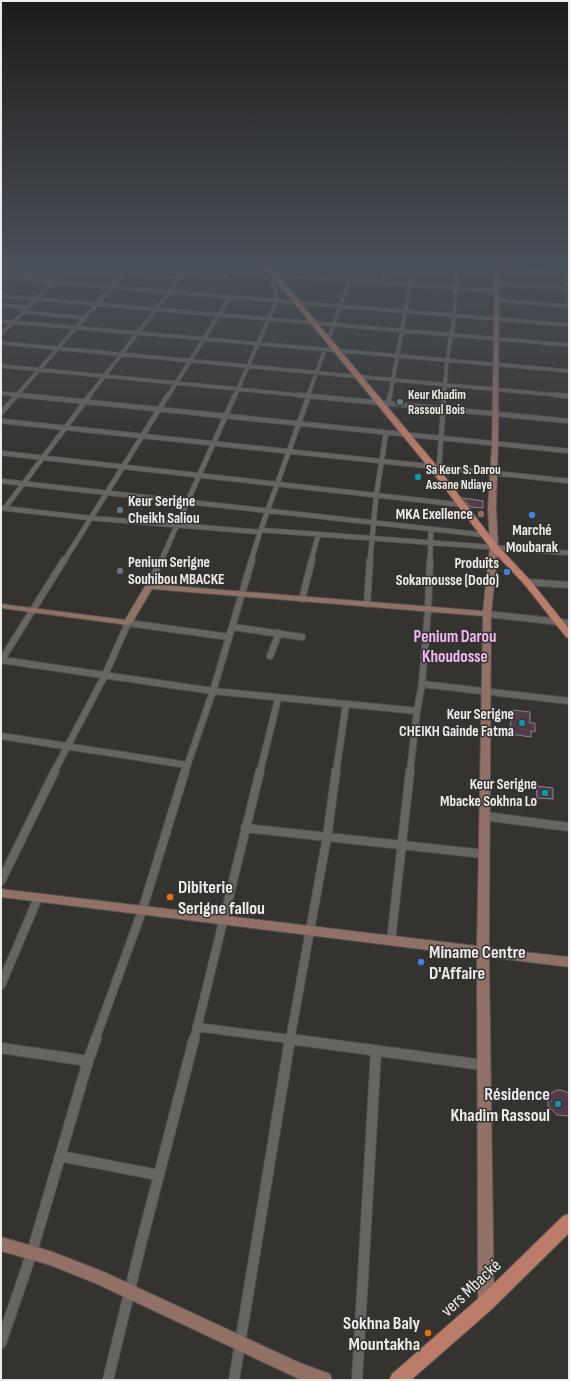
<svg xmlns="http://www.w3.org/2000/svg" width="570" height="1381" font-family="'Sofia Sans Condensed',sans-serif">
	<style>
		.building { fill: #533b49; stroke: #878385 }
		.lines { fill: none; stroke-linecap: round; stroke-linejoin: round }
		.street-far4-casing { stroke: #52514f; stroke-width: 4.5 }
		.street-far3-casing { stroke: #52514f; stroke-width: 6 }
		.street-far2-casing { stroke: #52514f; stroke-width: 8 }
		.street-far1-casing { stroke: #52514f; stroke-width: 10 }
		.street-casing { stroke: #52514f; stroke-width: 12 }
		.secondary-casing { stroke: #52514f; stroke-width: 2 }
		.primary-casing { stroke: #52514f; stroke-width: 2 }
		.street-far4 { stroke: #666562; stroke-width: 3.5 }
		.street-far3 { stroke: #666562; stroke-width: 4.5 }
		.street-far2 { stroke: #666562; stroke-width: 6 }
		.street-far1 { stroke: #666562; stroke-width: 8 }
		.street { stroke: #666562; stroke-width: 10 }
		.secondary { fill: #917066; fill-rule: evenodd }
		.primary { fill: #bb7c69; fill-rule: evenodd }
		.worship-dot { fill: #6b7280; stroke: #343330; stroke-width: 1.5 }
		.culture-dot { fill: #0f9aa8; stroke: #343330; stroke-width: 1.5 }
		.education-dot { fill: #8d6e63; stroke: #343330; stroke-width: 1.5 }
		.shop-dot { fill: #3f7fe0; stroke: #343330; stroke-width: 1.5 }
		.food-dot { fill: #e8710a; stroke: #343330; stroke-width: 1.5 }
		.labels { text-anchor: middle; dominant-baseline: central; stroke-width: 3; stroke-linejoin: round; paint-order: stroke }
		.far-poi-label { font-size: 13px; font-weight: bold; fill: #edecea; stroke: #343330; text-anchor: start }
		.poi-label { font-size: 15px; font-weight: bold; fill: #edecea; stroke: #343330; text-anchor: end }
		.quarter-label { font-size: 17px; font-weight: bold; fill: #efb9f5; stroke: #343330 }
		.near-poi-label { font-size: 18px; font-weight: bold; fill: #edecea; stroke: #343330; text-anchor: start }
		.near-street-label { font-size: 18px; fill: #edecea; stroke: #343330 }
	</style>
	<rect width="100%" height="100%" fill="#343330"/>
	<path class="building" d="M463,498l20,3v7l-13,-1z
		M513,710l17,2v11h5v9l-4,-1v6l-21,-3 1,-16 2,1z
		M536,786l17,2v11l-16,-1z
		M556,1090h5l8,3v23l-12,-1 -9,-9v-10z"/>
	<g class="lines">
		<g class="street-far4-casing">
			<path id="street-far4" d="M223,265l45,3
				M309,265v2
				M464,265l105,8
				M1,272l8,-7
				M124,273l56,4
				M184,273l42,3
				M565,273l4,33
				M274,275l222,16
				M1,278l568,47
				M24,279l16,-14
				M381,283l6,-18
				M497,284l72,5
				M1,296l568,49
				M497,300l72,6
				M1,305l26,3
				M24,312l61,6
				M1,321l568,50
				M1,334l70,-69
				M328,340l27,-75
				M1,343l566,53
				M1,366l308,30
				M1,393l28,3
				M16,396l115,-131
				M89,396l101,-131
				M168,396l62,-99
				M235,396l42,-96 -4,-17 3,-6
				M308,396l17,-47
				M390,396l20,-111 6,-20
				M444,396l3,-36 6,-35 5,-60"/>
		</g>
		<g class="street-far3-casing">
			<path id="street-far3" d="M19,395l550,56
				M299,395l270,26
				M556,395l13,1
				M388,404l2,-9
				M1,413l16,-18
				M1,421l568,60
				M1,453l462,52
				M439,468l5,-73
				M1,481l484,54
				M1,508l89,10 170,14
				M5,508l85,-113
				M261,530l308,23
				M64,561l104,-166
				M161,561l74,-166
				M251,561l9,-29 49,-137
				M311,561l7,-26
				M370,561l6,-64 10,-64
				M430,561l1,-31"/>
		</g>
		<g class="street-far2-casing">
			<path id="street-far2" d="M527,582l42,3
				M149,586l12,-26
				M302,599l10,-39
				M367,604l3,-44
				M487,614l82,9
				M233,627l69,10
				M270,656l9,-23
				M1,660l212,31 204,20
				M1,661l63,-101
				M422,684l147,17
				M1,736l186,29
				M54,772l51,-97 23,-52 101,14
				M185,772l28,-81 39,-131
				M260,772l18,-73
				M336,772l10,-67
				M410,772l7,-61 5,-27 6,-74 2,-50"/>
		</g>
		<g class="street-far1-casing">
			<path id="street-far1" d="M484,816l85,11
				M245,828l239,26
				M1,881l54,-110
				M391,941l19,-170
				M1,985l37,-87
				M197,1027l100,13
				M95,1040l47,-129 43,-140
				M194,1040l66,-269
				M290,1040l37,-203 9,-66"/>
		</g>
		<g class="street-casing">
			<path id="street" d="M290,1039l193,26
				M1,1048l87,13
				M60,1156l98,19
				M1,1343l31,-91 56,-191 8,-22
				M108,1380l32,-132 54,-209
				M234,1380l56,-341
				M357,1380l19,-329"/>
		</g>
		<g class="secondary-casing">
			<path id="secondary" d="M495,265h4l-1,179 -2,64 2,39 -7,67 -2,334 80,9v10l-80,-10 5,345 -3,5 -5,3 -5,-3 -3,-5 -1,-346 -476,-59v-8l476,57 6,-330 -331,-27 -20,34 -4,2 -127,-17v-4l124,16 20,-34 4,-2 334,27 7,-64 -2,-39 4,-64z
				M1,1237l49,14 54,21 196,91 30,11 2,6h-29l-6,-2 -202,-95 -45,-18 -49,-14z"/>
		</g>
		<g class="primary-casing">
			<path id="primary" d="M263,265h6l167,200 61,80 33,35 39,49v9l-3,-1 -42,-53 -33,-35 -61,-80z
				M569,1214v19l-77,76 -81,71h-22l3,-6 88,-77 83,-81z"/>
		</g>
		<use href="#street-far4" class="street-far4"/>
		<use href="#street-far3" class="street-far3"/>
		<use href="#street-far2" class="street-far2"/>
		<use href="#street-far1" class="street-far1"/>
		<use href="#street" class="street"/>
		<use href="#secondary" class="secondary"/>
		<use href="#primary" class="primary"/>
	</g>
	<linearGradient id="sky" x2="0" y2="1"><stop stop-color="#1d1c1a"/><stop offset="0.58" stop-color="#4a5059"/><stop offset="1" stop-color="#4a5059" stop-opacity="0"/></linearGradient>
	<rect width="570" height="458" fill="url(#sky)"/>
	<g class="worship-dot">
		<circle cx="400" cy="402" r="4"/>
		<circle cx="120" cy="510" r="4"/>
		<circle cx="120" cy="571" r="4"/>
	</g>
	<g class="culture-dot">
		<circle cx="418" cy="477" r="4"/>
		<circle cx="522" cy="723" r="4"/>
		<circle cx="545" cy="793" r="4"/>
		<circle cx="558" cy="1104" r="4"/>
	</g>
	<circle class="education-dot" cx="481" cy="514" r="4"/>
	<g class="shop-dot">
		<circle cx="532" cy="515" r="4"/>
		<circle cx="507" cy="572" r="4"/>
		<circle cx="421" cy="962" r="4"/>
	</g>
	<g class="food-dot">
		<circle cx="170" cy="897" r="4"/>
		<circle cx="428" cy="1333" r="4"/>
	</g>
	<g class="labels">
		<g class="far-poi-label">
			<text x="408" y="395">Keur Khadim<tspan x="408" dy="15">Rassoul Bois</tspan></text>
			<text x="426" y="470">Sa Keur S. Darou<tspan x="426" dy="15">Assane Ndiaye</tspan></text>
		</g>
		<g class="poi-label">
			<text x="128" y="501" text-anchor="start">Keur Serigne<tspan x="128" dy="17">Cheikh Saliou</tspan></text>
			<text x="473" y="514">MKA Exellence</text>
			<text x="532" y="530" text-anchor="middle">Marché<tspan x="532" dy="17">Moubarak</tspan></text>
			<text x="128" y="562" text-anchor="start">Penium Serigne<tspan x="128" dy="17">Souhibou MBACKE</tspan></text>
			<text x="499" y="563">Produits<tspan x="499" dy="17">Sokamousse (Dodo)</tspan></text>
			<text x="514" y="714">Keur Serigne<tspan x="514" dy="17">CHEIKH Gainde Fatma</tspan></text>
			<text x="537" y="784">Keur Serigne<tspan x="537" dy="17">Mbacke Sokhna Lo</tspan></text>
		</g>
		<g class="quarter-label">
			<text x="455" y="637">Penium Darou<tspan x="455" dy="20">Khoudosse</tspan></text>
		</g>
		<g class="near-poi-label">
			<text x="178" y="887">Dibiterie<tspan x="178" dy="21">Serigne fallou</tspan></text>
			<text x="429" y="952">Miname Centre<tspan x="429" dy="21">D'Affaire</tspan></text>
			<text x="550" y="1094" text-anchor="end">Résidence<tspan x="550" dy="21">Khadim Rassoul</tspan></text>
			<text x="420" y="1323" text-anchor="end">Sokhna Baly<tspan x="420" dy="21">Mountakha</tspan></text>
		</g>
		<g class="near-street-label">
			<text transform="translate(471 1288) rotate(-43)">vers Mbacké</text>
		</g>
	</g>
	<rect width="570" height="1381" fill="none" stroke="#edecea" stroke-width="4"/>
</svg>
